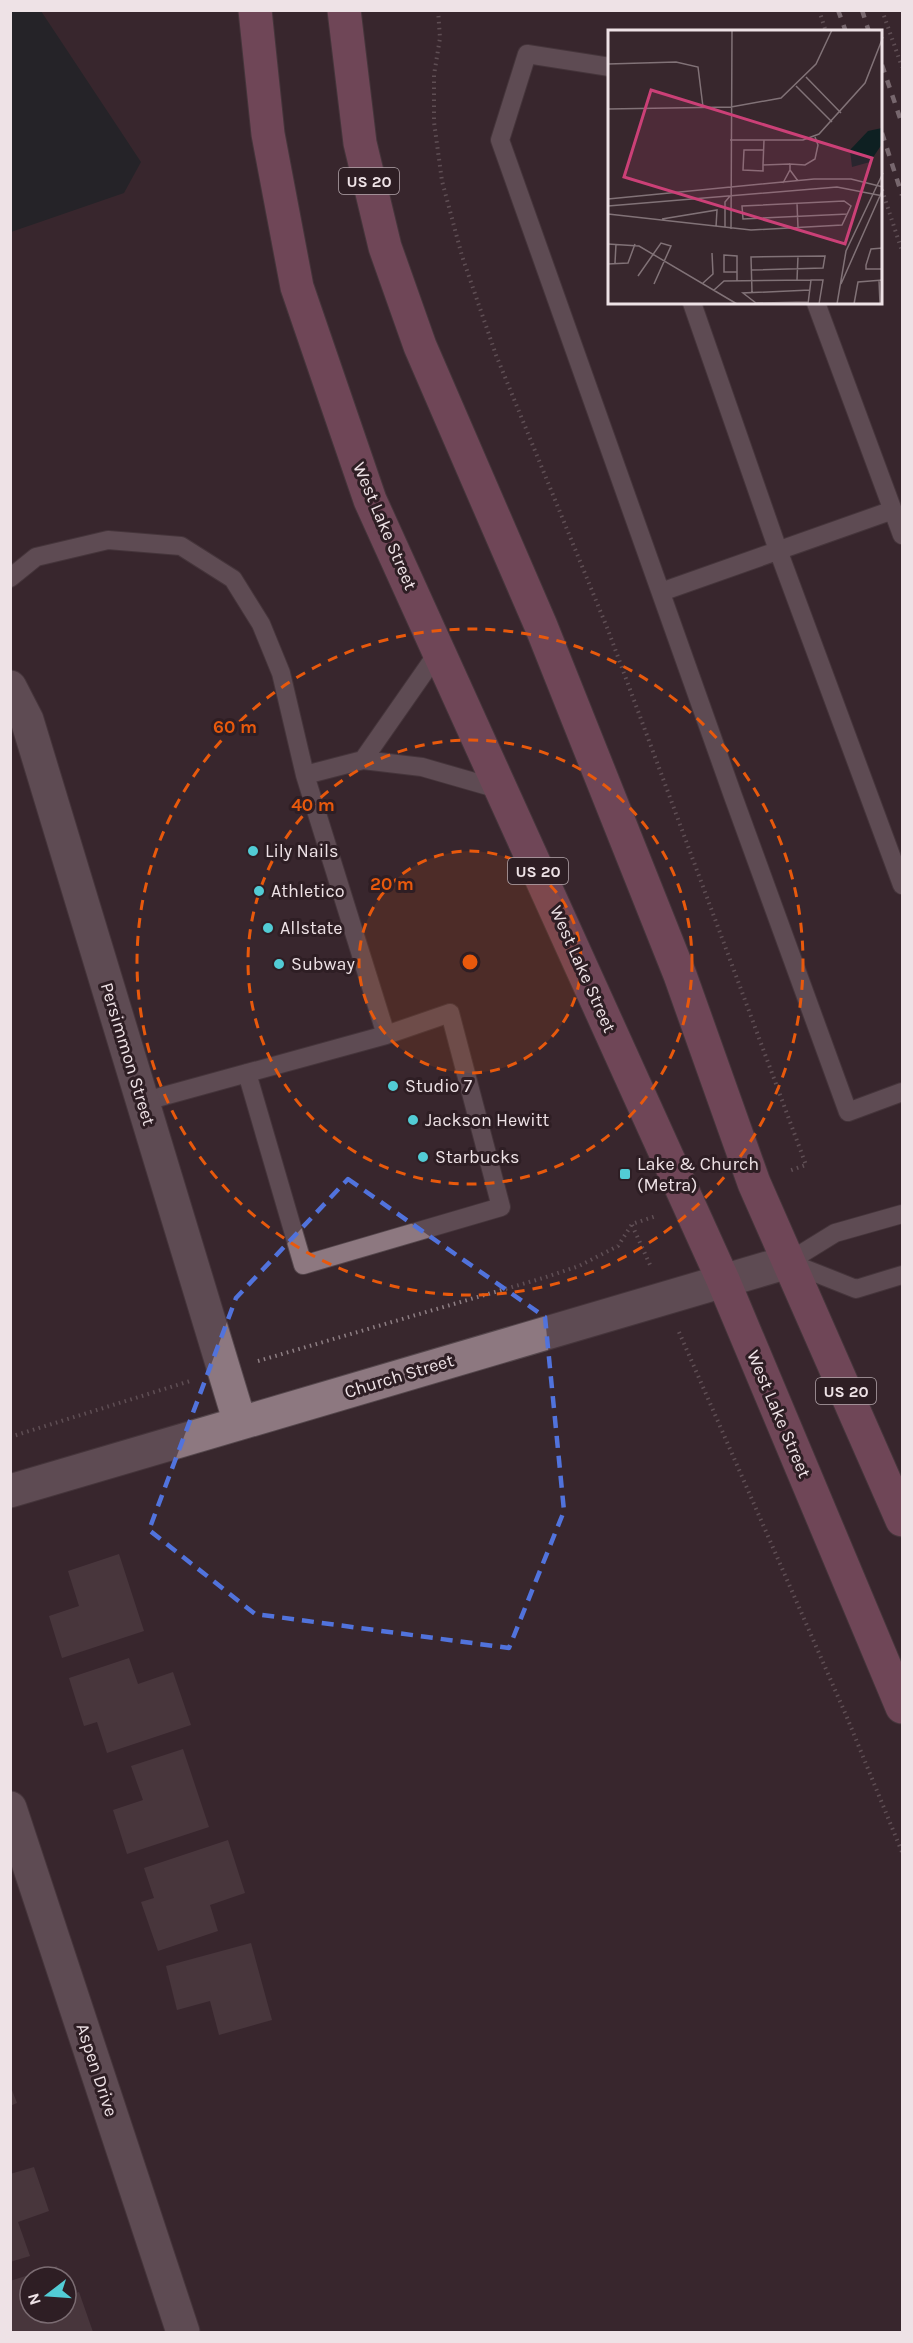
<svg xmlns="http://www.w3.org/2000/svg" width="913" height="2343" font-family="Karla,sans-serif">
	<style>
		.water { fill: #0e2022 }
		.building { fill: #5b494f }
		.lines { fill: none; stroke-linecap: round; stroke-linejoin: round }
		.service-casing { stroke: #55474c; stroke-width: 20 }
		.minor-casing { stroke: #55474c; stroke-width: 35 }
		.trunk-casing { stroke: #55474c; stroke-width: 35 }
		.path { stroke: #8e7f84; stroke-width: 4; stroke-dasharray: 1.5 4.5; stroke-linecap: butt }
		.service { stroke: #8d7880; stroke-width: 18 }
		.minor { stroke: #8d7880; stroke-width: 33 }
		.trunk { stroke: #b26e8a; stroke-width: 33 }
		.rail { stroke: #c4b7bc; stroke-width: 4.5; stroke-dasharray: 8 8; stroke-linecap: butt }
		.marked { fill: none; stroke: #5173dc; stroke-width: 4.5; stroke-dasharray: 12 8; stroke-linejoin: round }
		.ring { fill: none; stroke: #e8590c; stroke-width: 3; stroke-dasharray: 10 8 }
		.poi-dot { fill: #52ccd5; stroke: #2e1e24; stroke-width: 2 }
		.labels { text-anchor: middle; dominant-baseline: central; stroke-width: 6; stroke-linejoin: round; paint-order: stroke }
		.shield { fill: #2e1e24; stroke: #b4a7ac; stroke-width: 1.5 }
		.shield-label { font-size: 16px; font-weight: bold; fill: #eee2e6 }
		.street-label { font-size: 18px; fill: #eee2e6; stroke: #2e1e24 }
		.poi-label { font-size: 18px; fill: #eee2e6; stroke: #2e1e24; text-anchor: start }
		.inset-road { fill: none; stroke: #817277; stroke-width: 1.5 }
		.view { fill: #cb4077; fill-opacity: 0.15; stroke: #cb4077; stroke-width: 3 }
		.inset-edge { fill: none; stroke: #eee2e6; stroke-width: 3 }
		.centre { fill: #e8590c; stroke: #2e1e24; stroke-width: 3 }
		.ring-label { font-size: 18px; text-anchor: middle; font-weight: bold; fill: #e8590c; stroke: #2e1e24; stroke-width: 6; stroke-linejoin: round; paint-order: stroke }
	</style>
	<rect width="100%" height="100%" fill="#38272d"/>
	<path class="water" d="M10,11h31l100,151 -17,31 -113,39z"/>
	<path class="building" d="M119,1554l25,77 -82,27 -13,-42 30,-10 -11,-35z
		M129,1658l9,26 35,-12 18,53 -84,28 -10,-31 -13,4 -15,-48z
		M183,1749l26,78 -82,27 -14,-44 30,-10 -12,-34z
		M228,1840l17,53 -35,12 8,26 -60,20 -17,-49 13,-4 -10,-30z
		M251,1943l21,77 -53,15 -9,-34 -33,9 -11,-44z
		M10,2085l7,18 -7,3z
		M34,2167l15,44 -31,11 12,34 -20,6v-88z
		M57,2266l4,11h-31v36h36v-17l13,-4 14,40h-83v-51z"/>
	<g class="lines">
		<g class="service-casing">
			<path id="service" d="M610,67l-83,-13 -27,86 233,656 115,316 54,-20
				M692,303l86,247 124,335
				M816,303l86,232
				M10,578l26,-21 72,-17 73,6 52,33 28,45 20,49 24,102 58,-15
				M661,592l232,-82
				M439,651l-76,109 59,7 80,23
				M247,1073l56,192 198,-58 -51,-194 -64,22
				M142,1102l244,-67 -81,-260
				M788,1262l47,-29 67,-19
				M788,1262l68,27 46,-14"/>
		</g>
		<g class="minor-casing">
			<path id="minor" d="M10,687l17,33 213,703
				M10,1491l778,-229
				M10,1808l173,524"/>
		</g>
		<g class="trunk-casing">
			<path id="trunk" d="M255,10l13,124 29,153 73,213 353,780 179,427
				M344,10l16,133 25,104 35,99 121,280 139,349 74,208 148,337"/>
		</g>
		<path class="path" d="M438,10l2,28 -6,37v47l8,59 20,75 34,99 112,275 198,535 -17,6
			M819,10l7,22
			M882,10l20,57
			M882,190l20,61
			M632,1225l19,42
			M679,1332l167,383 56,137
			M258,1361l285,-83 36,-12 39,-20 14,-22 24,-8
			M10,1437l180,-56"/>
		<use href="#service" class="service"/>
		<use href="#minor" class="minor"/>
		<use href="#trunk" class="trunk"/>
		<path class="rail" d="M838,10l8,22
			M862,10l7,22
			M882,65l20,59
			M882,133l20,62"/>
	</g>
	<path d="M0 0H913V2343H0ZM348,1179l197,138 19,194 -55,137 -254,-34 -106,-84 87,-232z" fill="#38272d" fill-opacity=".55" fill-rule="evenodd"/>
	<path class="marked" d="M348,1179l197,138 19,194 -55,137 -254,-34 -106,-84 87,-232z"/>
	<circle cx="470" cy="962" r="111" fill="#e8590c" fill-opacity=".12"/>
	<g class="ring">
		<circle cx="470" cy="962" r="111"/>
		<circle cx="470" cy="962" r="222"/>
		<circle cx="470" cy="962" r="333"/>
	</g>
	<g class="poi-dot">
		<circle cx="253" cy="851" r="6"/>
		<circle cx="259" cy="891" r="6"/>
		<circle cx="268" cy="928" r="6"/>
		<circle cx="279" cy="964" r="6"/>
		<circle cx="393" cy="1086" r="6"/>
		<circle cx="413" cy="1120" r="6"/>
		<circle cx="423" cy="1157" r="6"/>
		<rect x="619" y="1168" width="12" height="12" rx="3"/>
	</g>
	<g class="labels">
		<g class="shield">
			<rect x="339" y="168" width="60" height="26" rx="4.5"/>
			<rect x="508" y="858" width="60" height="26" rx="4.5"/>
			<rect x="816" y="1378" width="60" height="26" rx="4.5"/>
		</g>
		<g class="shield-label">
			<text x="369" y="181">US 20</text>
			<text x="538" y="871">US 20</text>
			<text x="846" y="1391">US 20</text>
		</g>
		<g class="street-label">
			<text transform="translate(385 526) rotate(67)">West Lake Street</text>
			<text transform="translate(583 969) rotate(66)">West Lake Street</text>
			<text transform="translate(128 1054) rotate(73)">Persimmon Street</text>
			<text transform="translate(399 1376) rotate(-17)">Church Street</text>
			<text transform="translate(779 1414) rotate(67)">West Lake Street</text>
			<text transform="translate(97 2070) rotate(72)">Aspen Drive</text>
		</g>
		<g class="poi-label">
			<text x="265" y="851">Lily Nails</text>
			<text x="271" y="891">Athletico</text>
			<text x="280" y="928">Allstate</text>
			<text x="291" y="964">Subway</text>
			<text x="405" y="1086">Studio 7</text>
			<text x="425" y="1120">Jackson Hewitt</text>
			<text x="435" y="1157">Starbucks</text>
			<text x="637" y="1164">Lake &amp; Church<tspan x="637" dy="21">(Metra)</tspan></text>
		</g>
	</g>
	<g transform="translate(608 30)">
		<rect width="274" height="274" fill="#38272d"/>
		<path d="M274,98v16l-12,18 -18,5 -2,-17 18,-19z" fill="#0e2022"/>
		<path class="inset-road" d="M0,34l68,-2 22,5 5,40M198,47l35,36M188,56l36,36M0,79l123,-2 50,-9 35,-34 16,-34M122,110h73l16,-6 46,-51 18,-46M156,110l-1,25 27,-1M155,135v6l-20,-1 1,-20h19M182,140v-6l15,1 10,-6 3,-14 -3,-8M175,153l7,-13 8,11M0,169l206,-20h37l32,8M189,173l1,25M0,176l229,-19 46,9M0,184l143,16 91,-5 9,-19 -7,-5 -102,5 1,13 105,-5M54,189l55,-9 -1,17M117,198v-26l5,-6M123,199l1,-199M0,214l31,2 98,58M275,218l-12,1 -5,16v4h17M7,233l1,-19M0,234l20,-1 7,-19M143,240l72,-2 2,-12 -74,1 1,35M30,246l23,-33 10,3 -17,38M189,250l1,-24M271,250l1,24M129,251v-25l-13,-1v17h13M95,253l10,-9 -1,-21M233,254l42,-95M106,260l10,-9 87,-1M200,272l-52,1 -13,-10 67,-3M200,274l3,-24h12l-4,24M229,274l9,-53 37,-78M246,274l4,-22 25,-2"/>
		<path class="view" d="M43,60l221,68 -27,86 -221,-67z"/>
		<rect width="274" height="274" class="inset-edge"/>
	</g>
	<circle cx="470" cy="962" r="9" class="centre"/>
	<g class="ring-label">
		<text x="235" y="733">60 m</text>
		<text x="313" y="811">40 m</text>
		<text x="392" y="890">20 m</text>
	</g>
	<rect width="913" height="2343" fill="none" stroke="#eee2e6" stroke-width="24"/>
	<g transform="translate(48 2295) rotate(253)"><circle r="28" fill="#2e1e24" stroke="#7b6c72" stroke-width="1.5"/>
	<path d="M0-4.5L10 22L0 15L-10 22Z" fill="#52ccd5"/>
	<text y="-9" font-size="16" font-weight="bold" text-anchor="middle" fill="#eee2e6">N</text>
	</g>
</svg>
